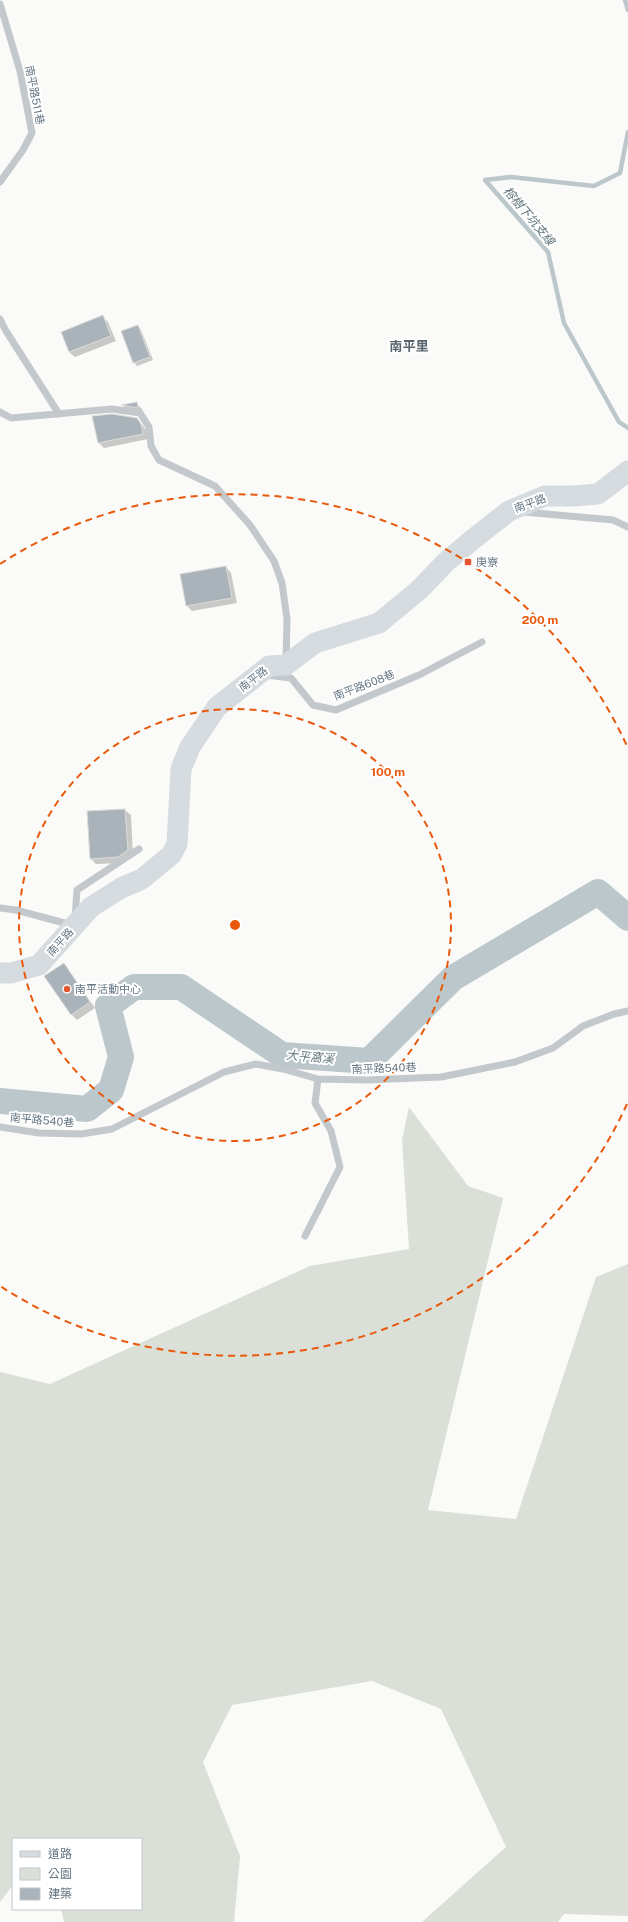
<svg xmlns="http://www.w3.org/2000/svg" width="628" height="1922" font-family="'Public Sans','Noto Sans TC',sans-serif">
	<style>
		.green { fill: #dadfd7 }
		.shadow { fill: #0003 }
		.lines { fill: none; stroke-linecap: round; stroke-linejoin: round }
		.stream { stroke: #bbc7cb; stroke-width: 4.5 }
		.river { stroke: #bbc7cb; stroke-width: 26 }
		.building { fill: #aab3b9; stroke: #dcdcda }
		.lane { stroke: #c3c8cc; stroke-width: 7 }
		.secondary { stroke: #d6dbdf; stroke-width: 21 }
		.ring { fill: none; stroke: #e8590c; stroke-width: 2; stroke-dasharray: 7 5 }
		.poi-dot { fill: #e4572e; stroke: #fff; stroke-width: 1.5 }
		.labels { text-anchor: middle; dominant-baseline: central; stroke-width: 4; stroke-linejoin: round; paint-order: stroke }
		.street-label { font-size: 11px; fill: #657683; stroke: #fff }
		.poi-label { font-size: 11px; fill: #657683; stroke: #fff; text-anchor: start }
		.water-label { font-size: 12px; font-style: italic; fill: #60757c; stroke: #fff }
		.quarter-label { font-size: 13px; font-weight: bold; fill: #57646e; stroke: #fff }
		.centre { fill: #e8590c; stroke: #fff; stroke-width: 2 }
		.ring-label { font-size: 12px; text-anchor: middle; font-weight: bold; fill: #e8590c; stroke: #fff; stroke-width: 4; stroke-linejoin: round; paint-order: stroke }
	</style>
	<rect width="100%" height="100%" fill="#fafaf8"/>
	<path class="green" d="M409,1107l59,79 35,12 -75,312 88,9 80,-242 32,-13v652l-64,-2 -6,8h-136l84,-75 -65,-138 -69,-28 -140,24 -29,57 37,94 -6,66h-170l-3,-13h80v-70h-128v46l-13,17v-530l50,12 260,-118 99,-17 -7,-109z"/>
	<path class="shadow" d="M102,317l6,5 8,19 -41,16 -6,-5z
		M138,326l3,4 12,30 -16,6 -3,-4z
		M136,403l6,6 1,4 -15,-2 -5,-5z
		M137,419l10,12 1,8 -44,9 -5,-5z
		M226,567l5,6 6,30 -45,8 -5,-5z
		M125,810l6,5 2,41 -10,7 -27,1 -5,-5z
		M64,964l31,44 -18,12 -6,-6z"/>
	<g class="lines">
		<path class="stream" d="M625,0l3,10
			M628,132l-8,41 -26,13 -83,-9 -26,3 63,72 16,71 55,99 9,6"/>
		<path class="river" d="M0,1101l87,8 24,-19 10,-33 -13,-51 26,-19h47l101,68 87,6 84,-83 145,-86 30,26"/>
	</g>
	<path class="building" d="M103,315l8,21 -42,16 -8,-20z
		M138,325l12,32 -17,6 -12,-32z
		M137,402l1,6 -17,-3z
		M112,414l25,4 4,6 2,10 -45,9 -6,-27z
		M226,566l6,32 -46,8 -6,-32z
		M125,809l3,41 -10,7 -28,2 -3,-48z
		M64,963l26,39 -19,13 -27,-39z"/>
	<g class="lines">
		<path class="lane" d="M0,4l20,67 12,62 -9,17 -23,32
			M0,319l6,12 53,83
			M0,412l11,6 101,-9 28,4 9,14 2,19 8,14 56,26 35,39 24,36 8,22 5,36 -1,42
			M524,512l89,8 15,7
			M266,675l25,3 22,27 23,5 83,-35 63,-33
			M0,908l16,2 56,15
			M75,918l2,-28 62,-41
			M0,1127l39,6 42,1 31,-5 112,-57 32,-8 27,5 35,10 49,1 74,-3 74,-15 38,-14 30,-22 31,-12 14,-3
			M305,1236l35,-69 -9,-36 -16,-28 3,-24"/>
		<path class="secondary" d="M0,973h11l28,-8 52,-58 30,-19 21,-9 29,-24 6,-11 4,-75 9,-22 27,-40 52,-41 17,-1 29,-22 64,-20 40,-33 27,-28 26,-22 37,-29 36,-15h29l24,-2 30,-23"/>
	</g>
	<g class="ring">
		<circle cx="235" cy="925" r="216"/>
		<path d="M627 1104A431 431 0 0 1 0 1286M0 564A431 431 0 0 1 627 746"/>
	</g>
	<g class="poi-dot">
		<rect x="464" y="558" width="8" height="8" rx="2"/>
		<circle cx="67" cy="989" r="4"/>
	</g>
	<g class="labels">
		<g class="street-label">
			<text transform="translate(35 95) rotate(79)">南平路511巷</text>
			<text transform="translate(530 503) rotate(-20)">南平路</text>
			<text transform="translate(253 679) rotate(-38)">南平路</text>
			<text transform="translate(364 685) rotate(-21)">南平路608巷</text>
			<text transform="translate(60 942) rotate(-48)">南平路</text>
			<text transform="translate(384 1068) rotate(-2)">南平路540巷</text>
			<text transform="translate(42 1120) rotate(5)">南平路540巷</text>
		</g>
		<g class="poi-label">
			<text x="476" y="562">庚寮</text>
			<text x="75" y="989">南平活動中心</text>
		</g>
		<g class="water-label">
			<text transform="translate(529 216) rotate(50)">榕樹下坑支線</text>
			<text transform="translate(310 1057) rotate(5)">大平窩溪</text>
		</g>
		<g class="quarter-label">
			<text x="409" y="346">南平里</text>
		</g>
	</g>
	<circle cx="235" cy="925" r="6" class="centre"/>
	<g class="ring-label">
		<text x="540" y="624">200 m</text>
		<text x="388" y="776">100 m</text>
	</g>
	<rect x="12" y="1838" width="130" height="72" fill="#ffffff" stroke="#c1c8cd"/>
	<rect x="20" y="1851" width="20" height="6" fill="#d6dbdf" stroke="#c1c8cd"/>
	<text x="48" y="1858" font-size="12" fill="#657683">道路</text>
	<rect x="20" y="1868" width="20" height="12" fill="#dadfd7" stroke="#c1c8cd"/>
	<text x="48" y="1878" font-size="12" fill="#657683">公園</text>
	<rect x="20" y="1888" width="20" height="12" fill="#aab3b9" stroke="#c1c8cd"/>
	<text x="48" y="1898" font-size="12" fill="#657683">建築</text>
</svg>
